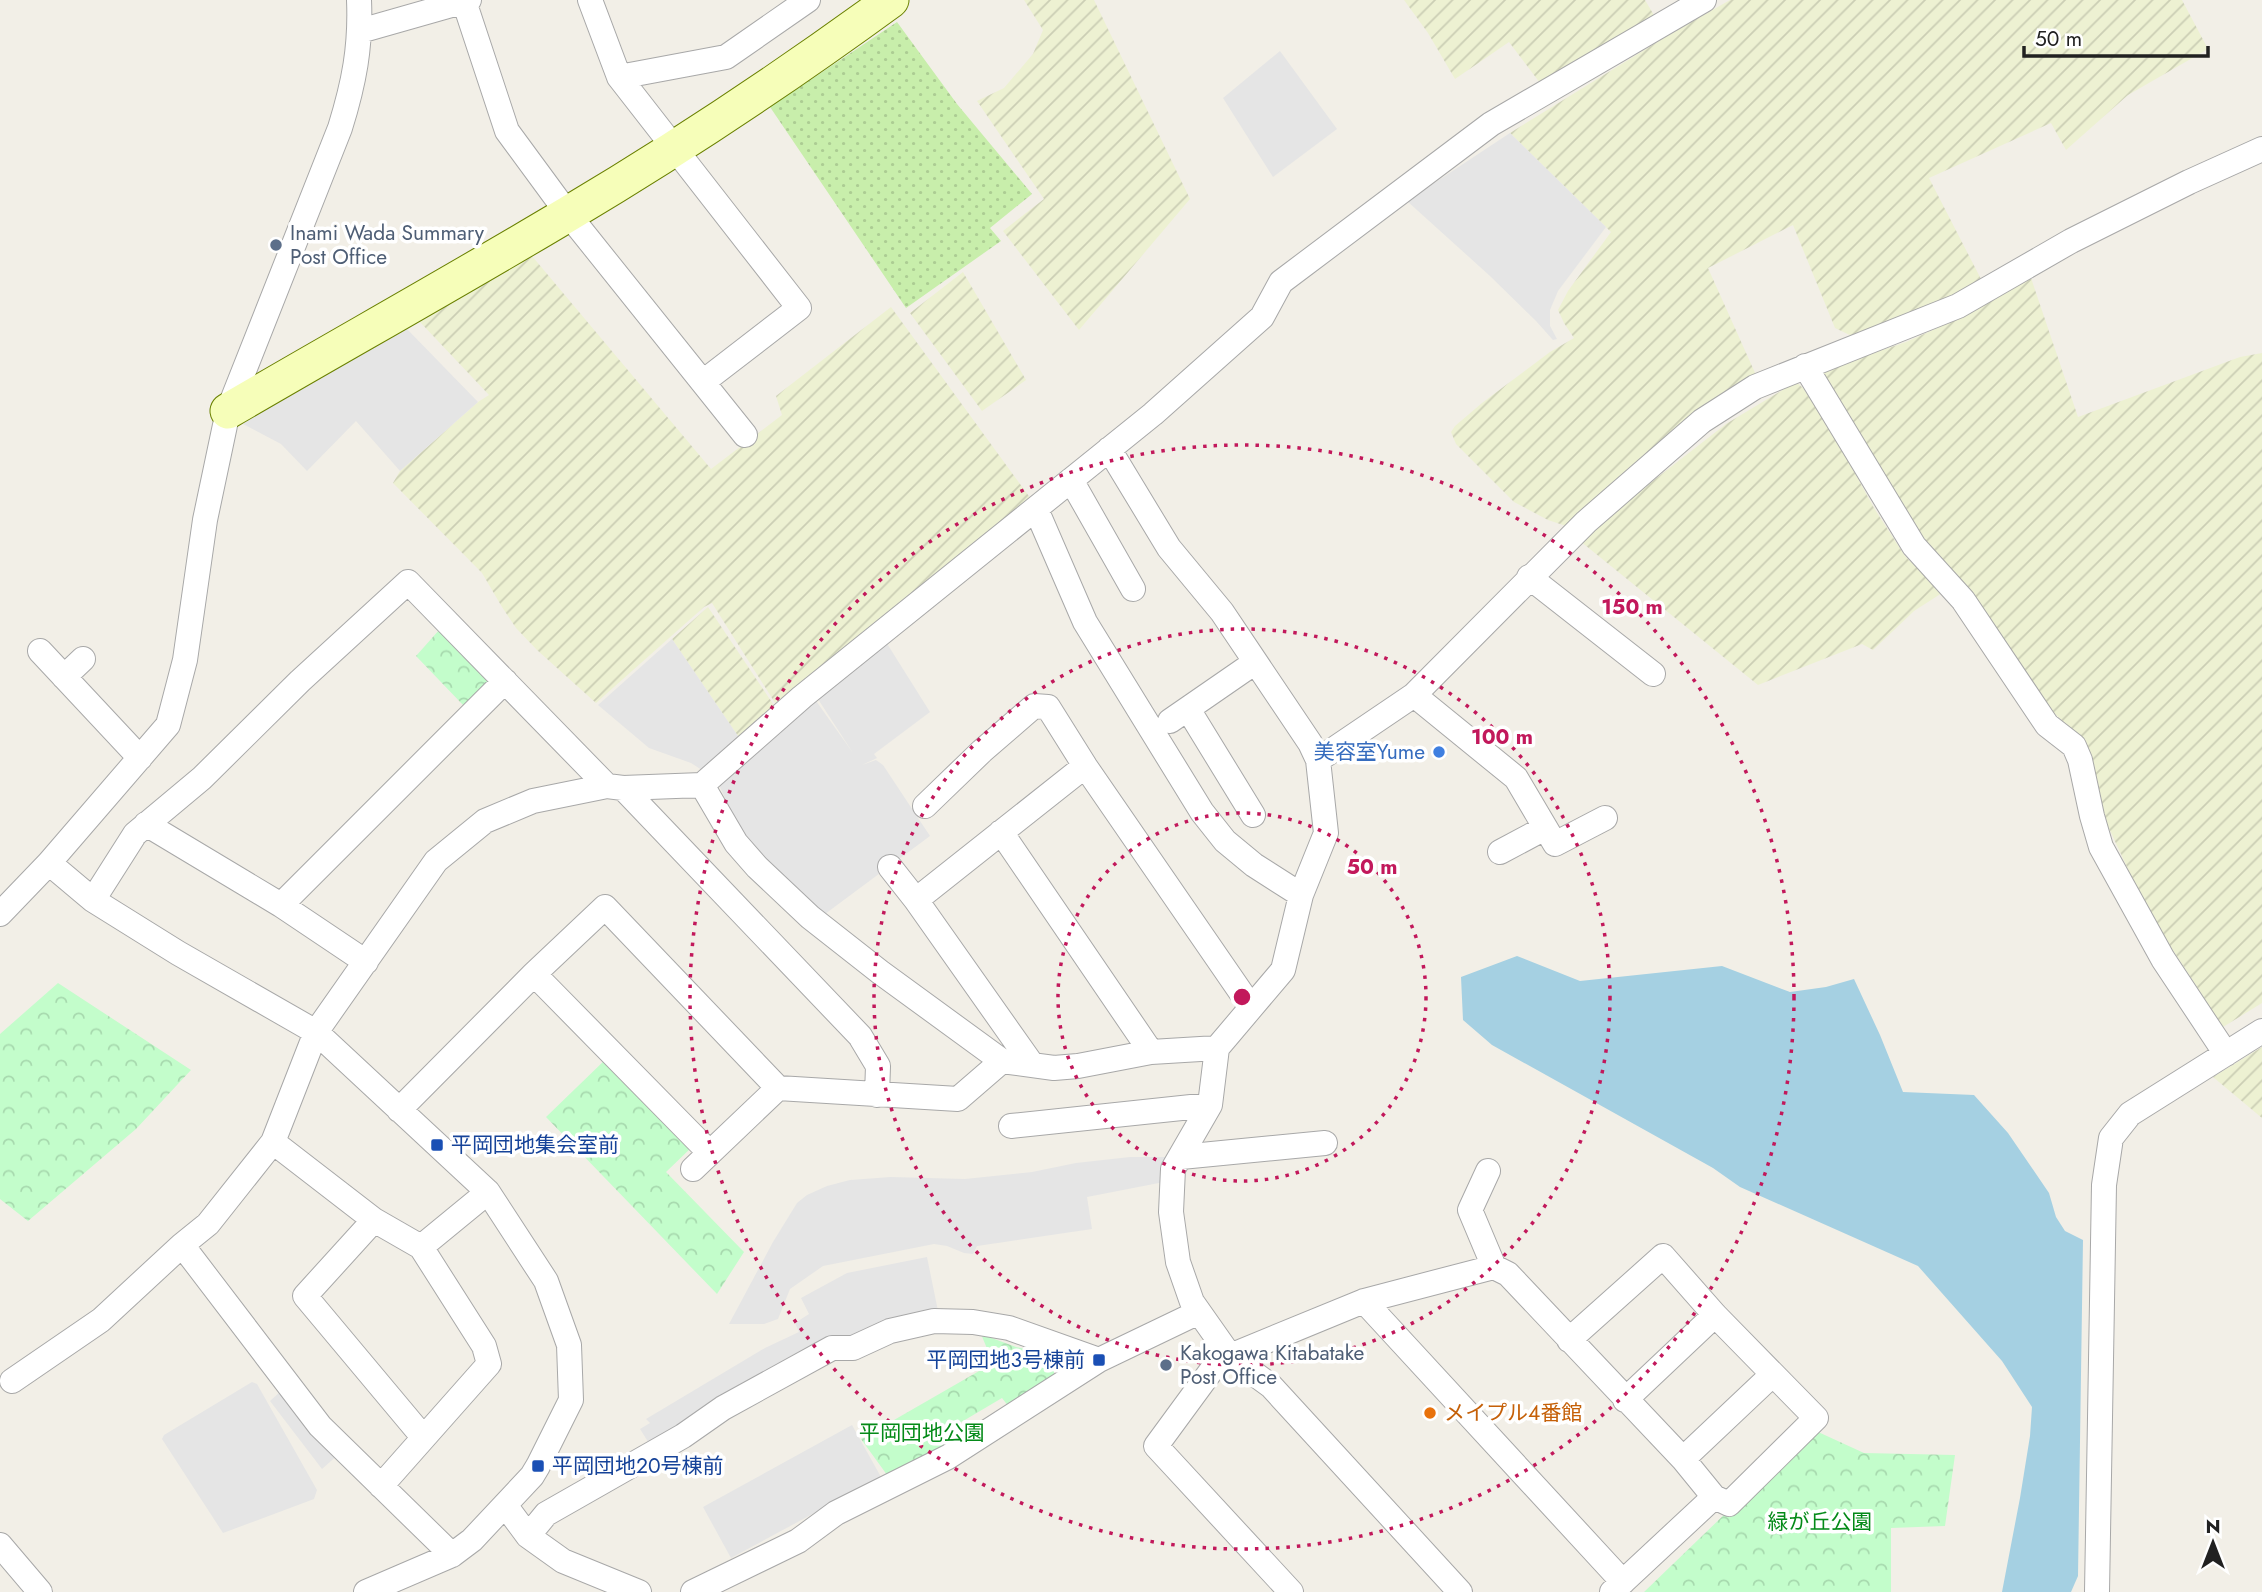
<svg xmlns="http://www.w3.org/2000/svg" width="2262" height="1592" font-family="Jost,'Noto Sans JP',sans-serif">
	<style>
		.farmland { fill: url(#farmland-furrows) }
		.grass { fill: url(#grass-dots) }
		.park { fill: url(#park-crowns) }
		.parking { fill: #e5e5e5 }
		.water { fill: #a5d0e2 }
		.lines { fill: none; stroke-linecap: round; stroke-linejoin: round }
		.street-casing { stroke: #a8a8a8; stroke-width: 26 }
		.secondary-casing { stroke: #6a8000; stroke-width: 37 }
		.street { stroke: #fff; stroke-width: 24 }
		.secondary { stroke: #f6feb9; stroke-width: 35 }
		.ring { fill: none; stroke: #c2185b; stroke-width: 3.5; stroke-dasharray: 3.5 7 }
		.service-dot { fill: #5c6f8a; stroke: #fff; stroke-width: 2.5 }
		.shop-dot { fill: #3f7fe0; stroke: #fff; stroke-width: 2.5 }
		.transit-dot { fill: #1a4fb4; stroke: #fff; stroke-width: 2.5 }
		.food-dot { fill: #e8710a; stroke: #fff; stroke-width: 2.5 }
		.labels { text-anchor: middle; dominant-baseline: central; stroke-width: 7; stroke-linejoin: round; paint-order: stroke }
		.service-label { font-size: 21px; fill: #4e5e75; stroke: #fff; text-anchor: start }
		.shop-label { font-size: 21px; fill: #366cbe; stroke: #fff; text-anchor: end }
		.transit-label { font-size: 21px; fill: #164399; stroke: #fff; text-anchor: start }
		.food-label { font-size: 21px; fill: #c56008; stroke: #fff; text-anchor: start }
		.park-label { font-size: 21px; fill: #048a18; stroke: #fff }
		.centre { fill: #c2185b; stroke: #fff; stroke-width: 3.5 }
		.ring-label { font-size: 21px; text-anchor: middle; font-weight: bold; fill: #c2185b; stroke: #fff; stroke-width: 7; stroke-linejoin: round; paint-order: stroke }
	</style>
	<defs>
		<pattern id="farmland-furrows" width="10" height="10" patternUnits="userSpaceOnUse" patternTransform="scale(1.75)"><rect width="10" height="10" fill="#edf1d2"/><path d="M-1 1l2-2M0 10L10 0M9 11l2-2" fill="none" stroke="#cbceb4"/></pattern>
		<pattern id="grass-dots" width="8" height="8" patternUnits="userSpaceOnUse" patternTransform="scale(1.75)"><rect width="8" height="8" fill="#c8eeab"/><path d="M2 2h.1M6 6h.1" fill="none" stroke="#accc93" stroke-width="1.8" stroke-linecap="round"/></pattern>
		<pattern id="park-crowns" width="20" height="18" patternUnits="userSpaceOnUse" patternTransform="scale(1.75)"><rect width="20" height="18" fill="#c3fdcb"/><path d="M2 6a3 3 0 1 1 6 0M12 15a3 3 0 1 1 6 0" fill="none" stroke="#a7d9ae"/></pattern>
	</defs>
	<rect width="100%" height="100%" fill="#f2efe7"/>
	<path class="farmland" d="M1024,0h70l96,199 -111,131 -76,-99 41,-32 -67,-98 27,-13 29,-34 10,-24z
		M1404,0h241l10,17 -112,70 -34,-45 -54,37 -27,-46z
		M1730,0h452l26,49 -80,46 -62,55 -15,-27 -122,55 53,103 -20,10 -108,46 -19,-9 -42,-103 -85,43 48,107 -190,151 -18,-6 -34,-18 -58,-58 -5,-12 4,-6 27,-23 68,-51 24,-14 -10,-15 -6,-13 10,-19 43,-59 -101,-99 157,-97z
		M532,256l179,213 71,-54 -6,-19 115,-89 140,192 -254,207 -65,-103 -8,4 -108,96 -59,-53 -21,-22 -14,-21 -20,-34 -89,-90 7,-12 78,-69 11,-7 -69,-73 103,-63z
		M963,272l63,108 -44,31 -72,-98z
		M2031,278l47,139 162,-60 22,-4v650l-39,24 -75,-115 -49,-105 -21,-72 -23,-21 -123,-152 -113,-187 22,-11 65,-22 56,-25z
		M1796,382l7,6 29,43 42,77 31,48 37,37 -28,18 -41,39 -11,-6 -104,41 -178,-144 74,-61 72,-56z
		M708,607l67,100 -35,32 -68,-100z
		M2262,1047v71l-49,-41z"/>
	<path class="grass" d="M897,22l60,82 75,90 -42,34 11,13 -95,67 -136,-201z"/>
	<path class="park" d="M440,629l47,49 1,5 -25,22 -47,-49z
		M58,983l133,87 -55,59 -108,92 -28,-22v-165z
		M607,1058l85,89 -26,25 78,80 -27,42 -171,-177z
		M981,1334l35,13 38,8v19l-6,10 -39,23 -7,-9 -49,29 9,15 -72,37 -29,-40 132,-76z
		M1816,1431l48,22 91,2 -10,71 -54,2v64h-247l84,-81z"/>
	<path class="parking" d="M1280,51l57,78 -64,48 -50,-79z
		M1510,133l96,94 -48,64 -8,19v16l7,13 -4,1 -17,-19 -46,-45 -83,-75z
		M407,329l71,73 -78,69 -44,-50 -49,50 -26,-27 -38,-20 10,-9z
		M672,639l68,100 -35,33 -14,-9 -42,-15 -51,-43z
		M886,642l44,70 -56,42 3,4 -15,7 14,-5 7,5 47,71 -105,78 -77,-67 -30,-64 96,-85 39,55 -37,-57z
		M1130,1157h37l-3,25 -77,15 5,32 -115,17 -4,8 -9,-1 -17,-7 -13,-2 -111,22 -33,23 -12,30 -14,5h-35l44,-82 24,-39 10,-8 20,-9 23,-6 41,-3 74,2 67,-7 44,-9z
		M927,1257l11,54 -26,6 -260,131 -12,-19 10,-6 -4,-4 119,-71 34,-16 -4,-9 14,-9 -8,-16 46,-25z
		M252,1382l5,2 60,106 -3,9 -91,34 -61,-94 2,-4z
		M281,1391l59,62 -18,16 -52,-68z
		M852,1425l29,52 -150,81 -28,-51z"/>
	<path class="water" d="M1517,956l63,25 142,-15 68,26 36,-5 28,-8 26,56 23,57 71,3 34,38 41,60 7,24 9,14 18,9 -5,336 -7,16h-69l18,-94 10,-62 2,-29 -30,-46 -84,-95 -178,-79 -27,-19 -221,-123 -29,-25 -2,-43z"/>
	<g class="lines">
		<g class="street-casing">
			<path id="street" d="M590,0l29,77 180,231 -96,74
				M464,1l43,130 61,83 177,221
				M360,31l109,-31
				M619,77l107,-20 82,-57
				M1805,366l109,180 49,54 84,125 27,21 6,14 12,56 9,31 62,112 63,95
				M1109,449l60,99 53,64 88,131 8,17 8,73 -25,62 -18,75 -66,78 -7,57 -37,64 -2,43 7,50 14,40 38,54 41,30 189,206
				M1071,480l62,109
				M1036,509l49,113 117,190 23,29 29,24 47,30
				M1529,577l124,97
				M40,651l100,107
				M64,677l19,-18
				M1414,695l102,83 39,66 50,-26
				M1188,709l65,106
				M1170,721l84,-58
				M1318,760l96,-65 172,-173 116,-101 53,-34 203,-81 113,-65 118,-59 73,-33
				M702,785l34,58 21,24 53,50 70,55 122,89
				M623,788l237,248 18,30 -1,29
				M925,806l57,-55 52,-45 14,1 37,59 166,241
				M146,824l135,81 85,57
				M1001,832l150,220
				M1500,852l45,-24
				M49,863l44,37 85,53 138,79 172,160 58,89 23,64 2,55 -33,66 -6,10 -60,64 -20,15 -86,37
				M890,867l26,33
				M93,900l42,-66 67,-56 98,-97 108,-99 199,204
				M281,905l224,-224
				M0,914l49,-51 119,-138 17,-65 20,-140 23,-109 112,-283c14,-45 21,-81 19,-128
				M534,974l176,179
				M1031,1063l-115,-163 169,-134
				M399,1110l135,-136 71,-67 173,181
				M1011,1126l199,-21
				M273,1142l101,78 -69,76 118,141
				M1181,1157l144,-14
				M693,1169l85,-81 180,11 44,-38 52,7 24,-2 73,-14 66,-4
				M1488,1171l-18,39 24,57
				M374,1220l47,27 63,99 5,18 -108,122
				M182,1245l138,181 132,129
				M421,1247l67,-55
				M1364,1301l259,281
				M1569,1340l94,-84 52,59 101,103 -87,86 -15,-7
				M12,1381l89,-61 81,-75 26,-21 65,-82 43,-110 120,-171 49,-40 48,-20 74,-15 16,2 79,-3 100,-88 351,-283 109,-97 19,-35 210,-158 213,-124
				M1625,1400l90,-85
				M1683,1459l89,-84
				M505,1505l23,31 35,25 76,31
				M528,1536l18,-22 137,-78 40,-28 109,-60h21l37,-17 44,-10 39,1 36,6 90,32
				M0,1545l40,47
				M693,1592l105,-51 38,-28 112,-56 151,-97 100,-48
				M1291,1592l-135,-146 55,-75 19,-15 134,-55 130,-34 14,7 175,185 31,38 -102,95
				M2097,1592l7,-407 7,-47 19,-24 132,-83"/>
		</g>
		<g class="secondary-casing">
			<path id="secondary" d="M228,411c113,-66 228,-130 340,-197 111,-66 219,-138 323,-214"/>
		</g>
		<use href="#street" class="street"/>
		<use href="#secondary" class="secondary"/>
	</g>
	<g class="ring">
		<circle cx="1242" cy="997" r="184"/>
		<circle cx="1242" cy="997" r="368"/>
		<circle cx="1242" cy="997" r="552"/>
	</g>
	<g class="service-dot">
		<circle cx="276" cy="245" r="7"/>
		<circle cx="1166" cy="1365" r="7"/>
	</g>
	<circle class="shop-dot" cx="1439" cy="752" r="7"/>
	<g class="transit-dot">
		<rect x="430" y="1138" width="14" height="14" rx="3.5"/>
		<rect x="1092" y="1353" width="14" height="14" rx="3.5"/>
		<rect x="531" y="1459" width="14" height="14" rx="3.5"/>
	</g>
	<circle class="food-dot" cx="1430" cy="1413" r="7"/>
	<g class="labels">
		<g class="service-label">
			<text x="290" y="233">Inami Wada Summary<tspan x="290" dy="24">Post Office</tspan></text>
			<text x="1180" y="1353">Kakogawa Kitabatake<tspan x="1180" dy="24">Post Office</tspan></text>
		</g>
		<g class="shop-label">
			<text x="1425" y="752">美容室Yume</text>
		</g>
		<g class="transit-label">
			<text x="451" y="1145">平岡団地集会室前</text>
			<text x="1085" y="1360" text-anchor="end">平岡団地3号棟前</text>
			<text x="552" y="1466">平岡団地20号棟前</text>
		</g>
		<g class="food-label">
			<text x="1444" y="1413">メイプル4番館</text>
		</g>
		<g class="park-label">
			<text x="922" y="1433">平岡団地公園</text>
			<text x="1820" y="1522">緑が丘公園</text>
		</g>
	</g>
	<circle cx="1242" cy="997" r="10" class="centre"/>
	<g class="ring-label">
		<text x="1632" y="614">150 m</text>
		<text x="1502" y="744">100 m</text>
		<text x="1372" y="874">50 m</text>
	</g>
	<g transform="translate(2213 1543)" stroke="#ffffff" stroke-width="5" paint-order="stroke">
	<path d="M0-5L12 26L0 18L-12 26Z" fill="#212121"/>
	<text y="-10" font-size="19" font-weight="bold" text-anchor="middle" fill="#212121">N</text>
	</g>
	<path d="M2024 46v10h184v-10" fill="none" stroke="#212121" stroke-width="3.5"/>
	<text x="2035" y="46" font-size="21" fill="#212121" stroke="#ffffff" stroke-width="5" paint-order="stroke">50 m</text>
</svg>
